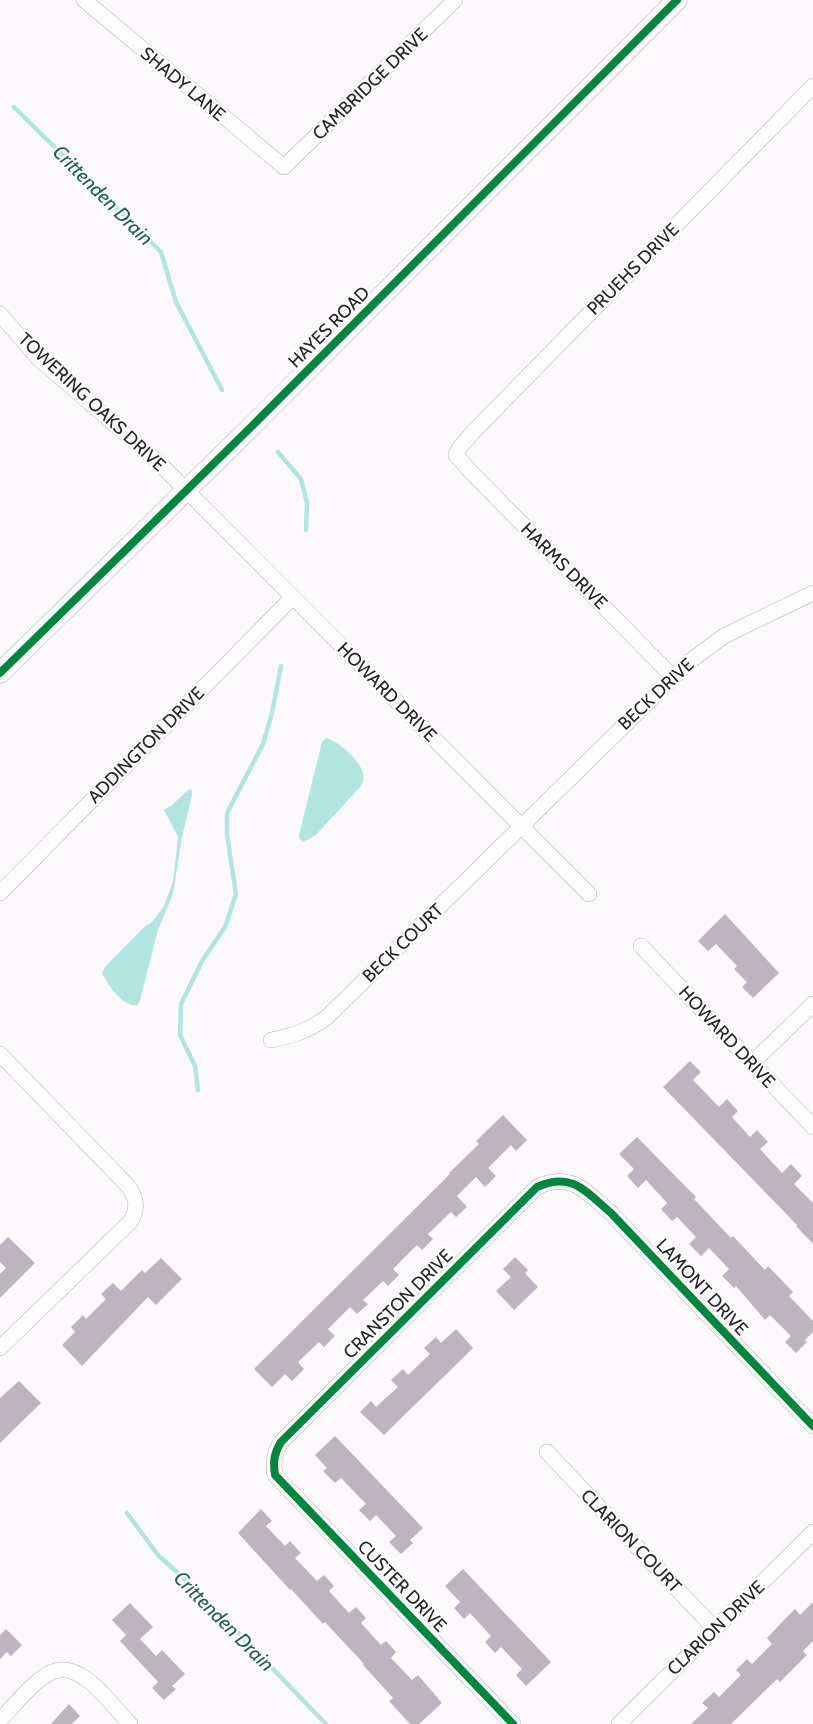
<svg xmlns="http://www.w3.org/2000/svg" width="813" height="1724" font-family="Cabin,sans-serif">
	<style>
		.water { fill: #b2e4e0 }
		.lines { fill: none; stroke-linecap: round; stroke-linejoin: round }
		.stream { stroke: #b2e4e0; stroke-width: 4.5 }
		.building { fill: #bcb5bf }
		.minor-casing { stroke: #b2aeb3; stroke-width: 16 }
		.tertiary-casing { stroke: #b2aeb3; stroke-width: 21 }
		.minor { stroke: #fffeff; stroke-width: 15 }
		.tertiary { stroke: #fffeff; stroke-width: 20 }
		.cycleway-casing { stroke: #fff; stroke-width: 11 }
		.cycleway { stroke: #00873e; stroke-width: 8 }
		.labels { text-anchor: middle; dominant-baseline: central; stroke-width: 4.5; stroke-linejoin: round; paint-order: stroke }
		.street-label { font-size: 18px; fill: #262128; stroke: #fff }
		.water-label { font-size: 20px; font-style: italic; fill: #1f5b56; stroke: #fff }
	</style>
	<rect width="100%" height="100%" fill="#fcf9fd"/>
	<path class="water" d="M326,738c13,4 33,21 37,35 2,5 0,10 -3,14l-45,49 -12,6 -3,-2 -1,-5 23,-93z
		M189,789l3,1v5l-10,42 -9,57 -15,36 -18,70 -2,5c-15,3 -30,-20 -36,-32l3,-6 40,-41 6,-3 12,-15 10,-26 5,-45 -14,-27 8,-5z"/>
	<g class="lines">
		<path class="stream" d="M14,107l147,145 15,50 46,88
			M278,452l23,27 6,24 -1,27
			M198,1090l-3,-24 -15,-31 1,-31 21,-43 23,-34 11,-33 -9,-59v-22l36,-69 9,-31 9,-47
			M127,1513l31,42 41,37 127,132"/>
	</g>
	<path class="building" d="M725,914l54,59 -26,25 -11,-11 5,-5 -13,-13 3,-3 -21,-22 -8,7 -10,-10z
		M690,1061l11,11 -8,8 26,27 8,-8 11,12 -6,6 18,20 7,-7 11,12 -8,7 22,24 9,-9 11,12 -8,8 19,19v41l-17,-18 1,-1 -134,-138z
		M503,1115l24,25 -11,11 -5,-6 -23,23 8,8 -11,11 -9,-10 -19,19 10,11 -11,10 -5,-5 -23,22 5,5 -11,11 -5,-5 -24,24 6,6 -11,11 -5,-5 -20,19 5,4 -11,10 -7,-7 -22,22 7,7 -11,11 -5,-5 -21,20 6,7 -12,12 -7,-7 -13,13 -18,-18 196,-195 -1,-1 30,-29 -3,-3z
		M637,1137l59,60 -2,2 37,39 2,-2 32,34 3,-4 25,26 -4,4 24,25v11l-8,8 2,2 -11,11 -11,-11 6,-6 -21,-21 -5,5 -29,-34 -2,2 -12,-12 7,-7 -20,-21 -8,8 -12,-12 7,-7 -19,-20 -5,4 -11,-12 6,-6 -21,-23 -8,8 -11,-12 7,-7 -15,-15z
		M8,1237l27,26 -35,35v-24l6,-6 -6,-6v-17z
		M515,1257l13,13 -3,3 13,14 -24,23 -18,-19 15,-14 -8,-8z
		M161,1258l21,21 -26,26 -8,-8 -66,69 -20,-21 13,-13 -4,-5 12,-12 3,4 20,-20 -5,-5 12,-11 8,8 21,-21 3,3z
		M456,1329l17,19 -89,87 -24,-23 11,-11 5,6 22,-20 -7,-7 12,-11 5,6 22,-21 -6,-6 12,-11 5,6z
		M19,1381l22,22 -41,40v-45z
		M335,1436l88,92 -13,12 3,3 -12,11 -12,-12 7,-6 -20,-21 -6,6 -11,-11 7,-6 -25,-26 -6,5 -12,-12 4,-3 -12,-13z
		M261,1509l11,12 -6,5 19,20 5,-5 11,12 -6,5 22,23 7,-6 10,11 -5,5 20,22 7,-6 10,11 -5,5 20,22 5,-4 10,11 -5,6 21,22 6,-5 24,28 -23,21h-9l-21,-23 4,-3 -30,-33 1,-1 -39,-42 -2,2 -32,-35 -1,1 -52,-57z
		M463,1569l88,93 -25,24 -10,-11 6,-6 -21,-22 -6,6 -10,-11 6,-6 -21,-23 -6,6 -10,-11 6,-6 -15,-16z
		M813,1602v39l-10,10 4,4 -27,27 -3,-3 -46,45h-40l17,-16 -6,-5 12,-11 5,5 22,-22 -5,-5 11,-11 5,5 20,-20 -5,-6 17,-18 11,-11 5,6z
		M130,1603l23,24 -13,12 16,17 6,-6 23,24 -13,12 4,3 -12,11 -12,-12 6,-6 -38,-41 6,-6 -14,-15z
		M6,1629l16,16 -11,11 -4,-4 -7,7v-24z
		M69,1704l11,12 -8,8h-21z"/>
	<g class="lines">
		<g class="minor-casing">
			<path id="minor" d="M84,0l200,167 171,-167
				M0,314l38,44 119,103 432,433
				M673,677l-203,-206 -14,-16 4,-8 15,-17 338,-344
				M0,893l292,-295
				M641,946l172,181
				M271,1040c21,-4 37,-9 55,-22l363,-356 35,-26 89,-43
				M0,1054l127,131c10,12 12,23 3,37l-130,126
				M752,1063l61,-59
				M547,1452l168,177
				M0,1720c14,-14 34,-40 52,-48 29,-13 60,34 78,52
				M513,1724l-238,-249c-2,-13 -1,-22 6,-33l256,-255c35,-16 49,5 74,26l202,213
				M619,1724l194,-192"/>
		</g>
		<g class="tertiary-casing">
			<path id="tertiary" d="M0,673l251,-246 426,-427"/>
		</g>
		<use href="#minor" class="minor"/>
		<use href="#tertiary" class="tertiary"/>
		<g class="cycleway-casing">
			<path id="cycleway" d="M0,673l251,-246 426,-427
				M513,1724l-238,-249c-2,-13 -1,-22 6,-33l256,-255c35,-16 49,5 74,26l202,213"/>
		</g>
		<use href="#cycleway" class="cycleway"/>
	</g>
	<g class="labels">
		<g class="street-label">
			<text transform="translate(183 84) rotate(40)">SHADY LANE</text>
			<text transform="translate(370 84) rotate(-44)">CAMBRIDGE DRIVE</text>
			<text transform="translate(633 269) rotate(-45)">PRUEHS DRIVE</text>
			<text transform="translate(329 327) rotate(-45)">HAYES ROAD</text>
			<text transform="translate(92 402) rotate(43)">TOWERING OAKS DRIVE</text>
			<text transform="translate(564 566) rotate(45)">HARMS DRIVE</text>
			<text transform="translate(387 692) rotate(45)">HOWARD DRIVE</text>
			<text transform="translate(656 694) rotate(-43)">BECK DRIVE</text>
			<text transform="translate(146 745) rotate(-45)">ADDINGTON DRIVE</text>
			<text transform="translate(403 943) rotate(-44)">BECK COURT</text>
			<text transform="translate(727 1037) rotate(47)">HOWARD DRIVE</text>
			<text transform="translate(702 1287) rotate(47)">LAMONT DRIVE</text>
			<text transform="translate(398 1304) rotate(-45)">CRANSTON DRIVE</text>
			<text transform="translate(631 1541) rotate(46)">CLARION COURT</text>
			<text transform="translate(402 1586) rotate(46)">CUSTER DRIVE</text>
			<text transform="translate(716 1628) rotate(-44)">CLARION DRIVE</text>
		</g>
		<g class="water-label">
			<text transform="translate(103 195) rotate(45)">Crittenden Drain</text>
			<text transform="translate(224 1621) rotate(45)">Crittenden Drain</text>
		</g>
	</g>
</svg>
